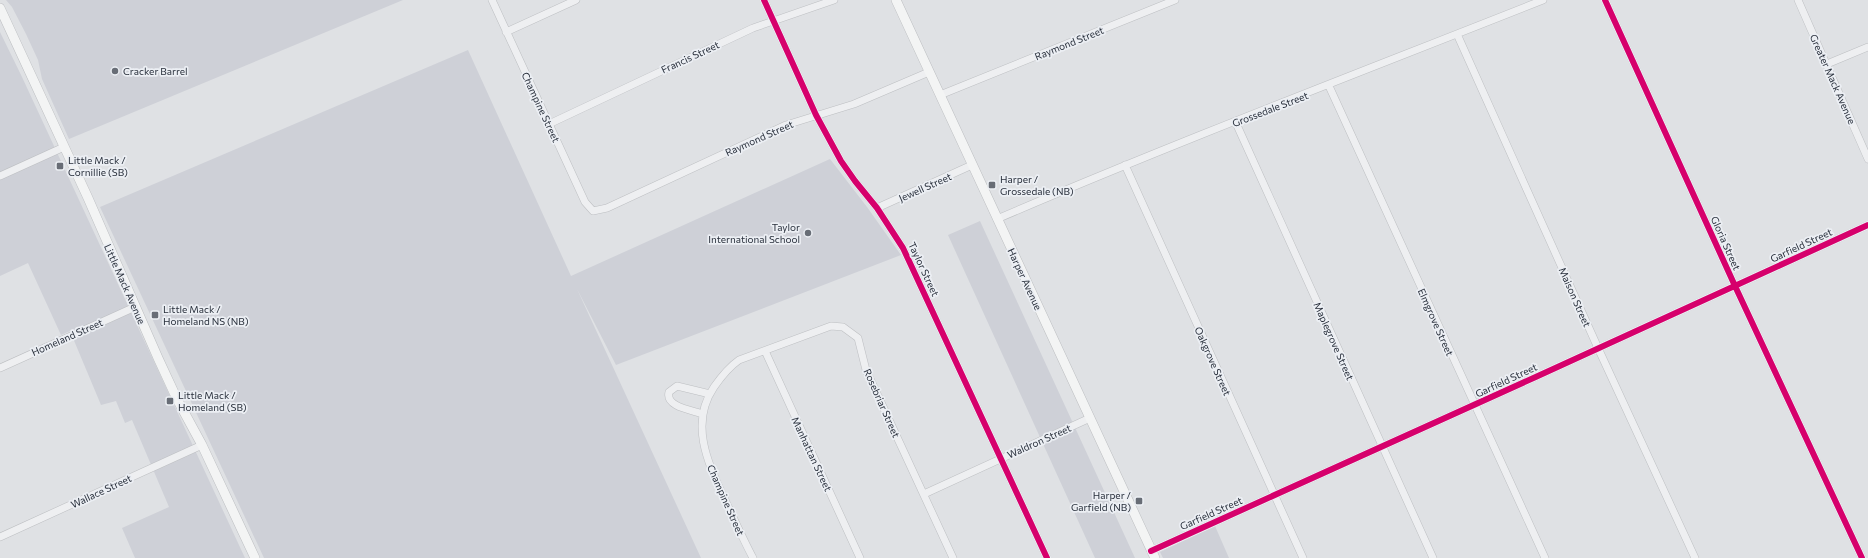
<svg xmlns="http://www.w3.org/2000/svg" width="1868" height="558" font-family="Commissioner,sans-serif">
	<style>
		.built { fill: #ced0d7 }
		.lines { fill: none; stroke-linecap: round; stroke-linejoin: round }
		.minor-casing { stroke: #bdbfc2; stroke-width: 8 }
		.major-casing { stroke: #bcbec1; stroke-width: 10 }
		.minor { stroke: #eeeff1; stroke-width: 7 }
		.major { stroke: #f3f4f4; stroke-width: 9 }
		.cycleway-casing { stroke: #eceff4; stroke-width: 8 }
		.cycleway { stroke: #d6006c; stroke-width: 6 }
		.poi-dot { fill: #686d76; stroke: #eceff4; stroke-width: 1.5 }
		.labels { text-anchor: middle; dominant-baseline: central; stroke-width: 3.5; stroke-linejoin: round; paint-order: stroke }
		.street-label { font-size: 10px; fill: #282f3b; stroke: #eceff4 }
		.poi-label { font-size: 10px; fill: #282f3b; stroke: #eceff4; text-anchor: start }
	</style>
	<rect width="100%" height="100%" fill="#dfe1e4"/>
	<path class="built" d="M6,0h397l-334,139 -27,-60 -4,-19 -12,-26 -14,-27z
		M0,32l22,45 223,481h-110l-13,-30 47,-21 -37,-87 -7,3 -9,-22 -15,4 -31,-74 -9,4 -33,-72 -28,13z
		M468,50l103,226 259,-117 37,48 34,48 -285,110 -39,-76 124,269h-437l-164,-351z
		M980,221l155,337h-40l-147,-323z
		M1215,526l14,32h-66l-3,-6z"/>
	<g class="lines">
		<g class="minor-casing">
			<path id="minor" d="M492,0l93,202 8,9 14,-3 179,-83 68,-21 75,-32
				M764,0l52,115 25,46 14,20 22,27 26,40 144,310
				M1605,0l130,286 127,272
				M1798,0l70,159
				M506,32l70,-32
				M1457,34l141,314 97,210
				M1827,64l41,-17
				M1329,86l216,472
				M940,95l235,-95
				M1236,123l197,435
				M549,124l204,-96 81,-28
				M1125,165l178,393
				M0,176l64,-29
				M877,208l95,-43
				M997,219c180,-77 364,-147 546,-219
				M765,351l95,207
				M0,368l135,-61
				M703,414c-11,-4 -38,-7 -34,-22l8,-6 33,8
				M924,494l166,-76
				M0,537l202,-92
				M1151,551c240,-107 478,-217 717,-326
				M753,558c-10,-19 -19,-39 -28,-58 -17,-37 -36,-76 -11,-113 7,-10 15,-20 25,-27l92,-34 12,1 15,11 8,32 87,188"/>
		</g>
		<g class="major-casing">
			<path id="major" d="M896,0l259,558
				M0,8l88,190 70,160 19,41 25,46 53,113"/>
		</g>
		<use href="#minor" class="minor"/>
		<use href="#major" class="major"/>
		<g class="cycleway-casing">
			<path id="cycleway" d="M764,0l52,115 25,46 14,20 22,27 26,40 144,310
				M1605,0l130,286 127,272
				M1151,551c240,-107 478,-217 717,-326"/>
		</g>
		<use href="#cycleway" class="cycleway"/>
	</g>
	<g class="poi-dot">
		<circle cx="115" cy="71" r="4"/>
		<rect x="56" y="162" width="8" height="8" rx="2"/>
		<rect x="988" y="181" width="8" height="8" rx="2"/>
		<circle cx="808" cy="233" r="4"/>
		<rect x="151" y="311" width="8" height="8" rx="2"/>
		<rect x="166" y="397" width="8" height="8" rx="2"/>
		<rect x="1135" y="497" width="8" height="8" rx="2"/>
	</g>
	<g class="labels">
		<g class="street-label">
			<text transform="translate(1069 43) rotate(-22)">Raymond Street</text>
			<text transform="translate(690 57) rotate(-25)">Francis Street</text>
			<text transform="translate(1833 79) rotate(66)">Greater Mack Avenue</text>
			<text transform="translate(541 107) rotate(65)">Champine Street</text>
			<text transform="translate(1270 109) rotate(-21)">Grossedale Street</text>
			<text transform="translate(759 138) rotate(-24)">Raymond Street</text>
			<text transform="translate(925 187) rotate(-24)">Jewell Street</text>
			<text transform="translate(1726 243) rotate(66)">Gloria Street</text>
			<text transform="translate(1801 245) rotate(-25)">Garfield Street</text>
			<text transform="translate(924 269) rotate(65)">Taylor Street</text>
			<text transform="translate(1025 279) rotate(65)">Harper Avenue</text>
			<text transform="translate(125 284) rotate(66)">Little Mack Avenue</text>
			<text transform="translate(1575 297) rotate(66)">Maison Street</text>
			<text transform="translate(1436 322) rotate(66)">Elmgrove Street</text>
			<text transform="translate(67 337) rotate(-24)">Homeland Street</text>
			<text transform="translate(1334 341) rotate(66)">Maplegrove Street</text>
			<text transform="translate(1213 361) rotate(66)">Oakgrove Street</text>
			<text transform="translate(1506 380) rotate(-25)">Garfield Street</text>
			<text transform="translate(882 403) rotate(66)">Rosebriar Street</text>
			<text transform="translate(1039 441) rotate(-24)">Waldron Street</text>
			<text transform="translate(812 454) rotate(65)">Manhattan Street</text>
			<text transform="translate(101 491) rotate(-25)">Wallace Street</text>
			<text transform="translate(726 500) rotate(66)">Champine Street</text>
			<text transform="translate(1211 513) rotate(-24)">Garfield Street</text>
		</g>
		<g class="poi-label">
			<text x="123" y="71">Cracker Barrel</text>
			<text x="68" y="160">Little Mack /<tspan x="68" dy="12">Cornillie (SB)</tspan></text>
			<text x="1000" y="179">Harper /<tspan x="1000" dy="12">Grossedale (NB)</tspan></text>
			<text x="800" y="227" text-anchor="end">Taylor<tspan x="800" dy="12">International School</tspan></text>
			<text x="163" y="309">Little Mack /<tspan x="163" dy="12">Homeland NS (NB)</tspan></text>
			<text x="178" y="395">Little Mack /<tspan x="178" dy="12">Homeland (SB)</tspan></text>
			<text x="1131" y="495" text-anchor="end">Harper /<tspan x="1131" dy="12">Garfield (NB)</tspan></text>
		</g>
	</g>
</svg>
